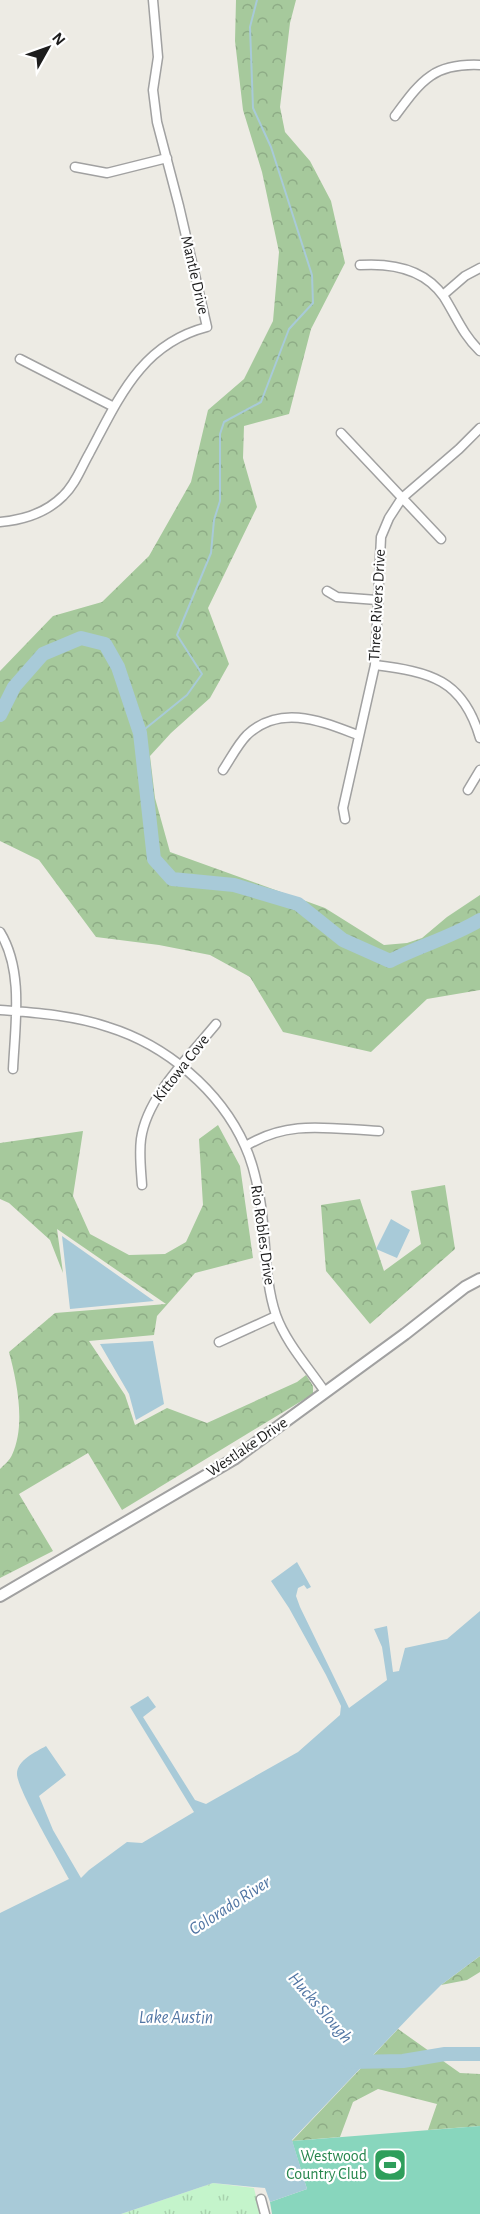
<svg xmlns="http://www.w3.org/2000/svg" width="480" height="2214" font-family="'Alegreya Sans',sans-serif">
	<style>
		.forest { fill: url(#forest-crowns) }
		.park { fill: url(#park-tufts) }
		.pitch { fill: #88d6bd }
		.water { fill: #a8cad8 }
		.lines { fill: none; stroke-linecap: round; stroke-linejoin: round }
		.stream { stroke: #a8cad8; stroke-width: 2 }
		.river { stroke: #a8cad8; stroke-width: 14 }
		.minor-casing { stroke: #a1a1a1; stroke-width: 11 }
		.tertiary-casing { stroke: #a1a1a1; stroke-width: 14 }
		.minor { stroke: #fff; stroke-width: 8 }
		.tertiary { stroke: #fff; stroke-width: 10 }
		.labels { text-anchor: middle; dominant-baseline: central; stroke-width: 4.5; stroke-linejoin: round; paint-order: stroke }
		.street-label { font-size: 16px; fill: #1d1d1d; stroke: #fff }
		.leisure-label { font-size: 16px; fill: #27864d; stroke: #fff; text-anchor: end }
		.water-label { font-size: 18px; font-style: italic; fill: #5276a4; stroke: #fff }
	</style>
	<defs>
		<pattern id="forest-crowns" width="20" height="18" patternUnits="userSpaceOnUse" patternTransform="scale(1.5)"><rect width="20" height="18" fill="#a6c99c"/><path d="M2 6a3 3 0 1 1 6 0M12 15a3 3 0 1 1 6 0" fill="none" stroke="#8eac86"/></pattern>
		<pattern id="park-tufts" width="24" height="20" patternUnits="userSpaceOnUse" patternTransform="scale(1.5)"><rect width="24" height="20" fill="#c4f4cb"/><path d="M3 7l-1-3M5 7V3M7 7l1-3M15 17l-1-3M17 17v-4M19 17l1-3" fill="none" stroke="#a8d1ae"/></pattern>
	</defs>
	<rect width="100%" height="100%" fill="#edebe4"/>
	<path class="forest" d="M236,0h60l-6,23 -10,84 5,25 25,29 21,40 14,62 -34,66 -22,85 -45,12 -1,32 14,49 -49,101 21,56 -19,34 -39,35 -21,23 5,42 15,54 155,56 59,37 23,-2 15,-5 25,-21 33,-22v95l-53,9 -56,53 -88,-20 -33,-55 -40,-22 -51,-10 -63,-8 -57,-77 -39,-19v-170l53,-55 49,-14 47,-46 42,-74 17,-72 36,-31 29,-58 6,-69 -17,-80 -19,-62 -8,-69z
		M218,1125l22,41 13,92 -58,15 -38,43 -3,19 -65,6 36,54 10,30 32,-17 40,15 90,-41 9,-7 7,11v8l-191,116 -34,-57 -69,41 34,57 -53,27v-109c4,-4 10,-9 12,-14 14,-30 5,-73 -3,-103l46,-39 111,-9 -109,-75 6,44 -13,-33 -41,-37 -9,-4v-56l83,-12 -10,65 17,38 39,21 36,-1 21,-12 17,-37 -4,-66z
		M445,1185l10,64 -85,75 -44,-53 -5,-66 39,-6 24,72 37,-27 -10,-53z
		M480,1956v16l-13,8 -26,5z
		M398,2029l62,44 20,1v52l-52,4 9,-26 -59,-15 -25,13 -13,35 -48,4z"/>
	<path class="park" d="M213,2183l41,5 6,26h-139z"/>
	<path class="pitch" d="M480,2126v88h-208l-2,-12 37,-13 -15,-48z"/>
	<path class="water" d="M391,1219l19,11 -13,28 -21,-9z
		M62,1236l92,65 -84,8z
		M153,1341l11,63 -28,16 -7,-26 -29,-50z
		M297,1562l14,25 -4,2 -3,-4 -6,3 -2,8 4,11 49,101 38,-28 -5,-33 -8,-18 13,-3 6,46 6,-1 6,-23 42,-9 33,-28v345l-39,29 -26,26 -123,129 15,49 -37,13 -5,-14 -52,-5 -92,31h-121v-301l69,-34c-9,-18 -52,-90 -52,-105 0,-14 19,-22 29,-28l20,29 -27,21 14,34 28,48 8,-8 38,-28 15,1 52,-31 -64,-105 18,-11 8,11 -13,10 52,83 11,4 92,-52 42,-37 1,-9 -15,-31 -37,-67 -18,-27z"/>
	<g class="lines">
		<path class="stream" d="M140,733l47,-38 15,-21 -25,-39 34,-82 3,-33 6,-19v-67l4,-12 37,-20 28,-73 24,-26 -1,-28 -41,-128 -18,-39 -3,-81 7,-27"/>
		<path class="river" d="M0,715l14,-28 29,-33 38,-16 24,6 13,23 22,66 14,126 18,20 62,6 64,19 45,36 47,21c29,-15 62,-24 90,-41
			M348,2062l55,-1 42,-7h35"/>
		<g class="minor-casing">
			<path id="minor" d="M395,116c26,-35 38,-53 85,-51
				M75,167l32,6 60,-15
				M360,265c31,-2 65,4 84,32 12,19 19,38 36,54
				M443,295l22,-19 15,-8
				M20,359l94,48
				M341,433l100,106
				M0,522c23,-2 46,-9 63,-26 12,-11 18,-28 26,-42 30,-56 52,-110 118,-127l-28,-121 -22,-84 -4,-32 5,-33 -5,-57
				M327,591l10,6 40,3
				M375,665c55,7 88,14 105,73
				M223,770c8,-12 15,-26 24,-35 34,-32 76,-13 111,0
				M468,790l12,-20
				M345,819l-2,-11 32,-143 6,-128 8,-19 13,-20 57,-49 21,-21
				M0,932c24,39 15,93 13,137
				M0,1010c36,3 73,5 108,17 58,18 112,63 137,119 7,15 11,32 14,48 8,39 4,83 17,121 10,28 33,53 49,77
				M246,1146c43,-27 84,-17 133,-15
				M142,1185c-1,-15 -3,-31 -1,-46 6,-43 49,-83 75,-115
				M219,1342l57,-26
				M261,2199l4,15"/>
		</g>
		<g class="tertiary-casing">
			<path id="tertiary" d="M0,1596l234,-137 171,-125 60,-47 15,-8"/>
		</g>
		<use href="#minor" class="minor"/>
		<use href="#tertiary" class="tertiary"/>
	</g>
	<defs>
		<g id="stadium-square" transform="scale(1.725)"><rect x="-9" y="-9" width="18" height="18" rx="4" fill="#2e9e5b" stroke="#fff"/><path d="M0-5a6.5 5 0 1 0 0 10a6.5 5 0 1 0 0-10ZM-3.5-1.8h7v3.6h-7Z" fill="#fff"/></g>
	</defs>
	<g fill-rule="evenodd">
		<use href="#stadium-square" x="390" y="2165"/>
	</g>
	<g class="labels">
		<g class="street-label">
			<text transform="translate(195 275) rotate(77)">Mantle Drive</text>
			<text transform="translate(377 605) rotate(-87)">Three Rivers Drive</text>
			<text transform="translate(181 1068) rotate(-52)">Kittowa Cove</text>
			<text transform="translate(263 1235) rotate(82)">Rio Robles Drive</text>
			<text transform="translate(247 1447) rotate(-34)">Westlake Drive</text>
		</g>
		<g class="leisure-label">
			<text x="367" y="2156">Westwood<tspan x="367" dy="18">Country Club</tspan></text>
		</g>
		<g class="water-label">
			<text transform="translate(230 1906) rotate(-33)">Colorado River</text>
			<text transform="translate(320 2008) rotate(49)">Hucks Slough</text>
			<text x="176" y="2018">Lake Austin</text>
		</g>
	</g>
	<g transform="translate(48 48) rotate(50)" stroke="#ffffff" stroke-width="4.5" paint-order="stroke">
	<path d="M0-4.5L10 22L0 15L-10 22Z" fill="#1d1d1d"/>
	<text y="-9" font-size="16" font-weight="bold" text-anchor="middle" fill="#1d1d1d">N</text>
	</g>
</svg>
